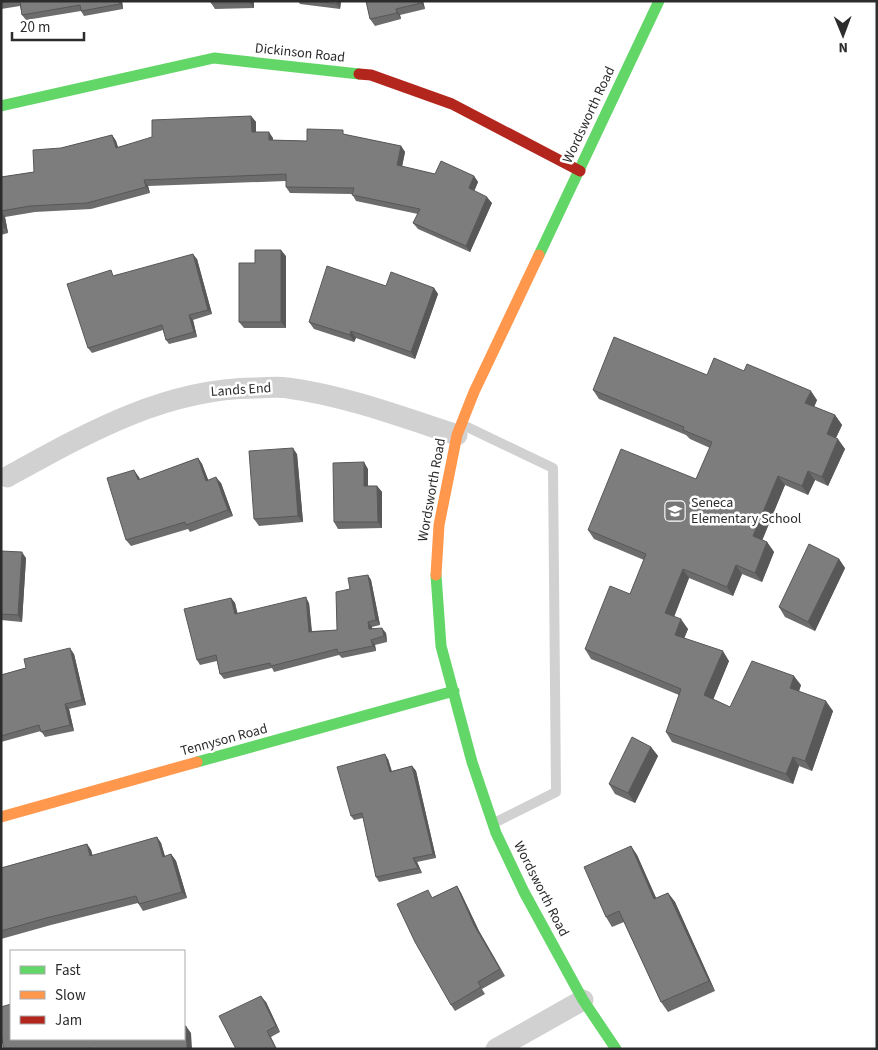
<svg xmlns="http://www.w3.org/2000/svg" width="878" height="1050" font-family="'Source Sans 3',sans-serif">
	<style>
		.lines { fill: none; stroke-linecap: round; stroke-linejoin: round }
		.lane { stroke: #d1d1d1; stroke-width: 10 }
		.street { stroke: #d1d1d1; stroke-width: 21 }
		.fast { stroke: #63d668; stroke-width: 11 }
		.slow { stroke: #ff974d; stroke-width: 11 }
		.jam { stroke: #b3261e; stroke-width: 11 }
		.wall { fill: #6c6c6c }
		.shaded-wall { fill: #585858 }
		.building { fill: #7d7d7d; stroke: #585858 }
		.labels { text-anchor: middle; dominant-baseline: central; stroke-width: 5; stroke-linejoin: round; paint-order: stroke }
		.street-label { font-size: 14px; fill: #2c2c2c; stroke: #fff }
		.poi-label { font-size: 14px; fill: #2c2c2c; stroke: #fff; text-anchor: start }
	</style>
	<rect width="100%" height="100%" fill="#fff"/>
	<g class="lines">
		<path class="lane" d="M463,425l90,43 3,324 -62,31"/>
		<path class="street" d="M7,477c78,-43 156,-88 247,-89 11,0 23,-2 34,0 58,8 114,29 169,47
			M496,1049l87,-49"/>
		<path class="fast" d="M1,106l213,-48 145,16
			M539,255l120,-254
			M436,575l5,71 31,116 24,71 28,59 59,108 33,49
			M197,762l257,-71"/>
		<path class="slow" d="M436,575l3,-50 18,-90 17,-43 65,-137
			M1,817l196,-55"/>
		<path class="jam" d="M359,74l12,1 81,29 128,67"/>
	</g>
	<path class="wall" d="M1,1h121l1,8 -39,7 -3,-5 -55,9 -4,-5 -2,-9 -19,3z
		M254,1v7l-39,1 -4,-6z
		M298,1h43l-1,8 -40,-5z
		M366,1h57l2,8 -25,6 1,4 -26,7 -5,-7z
		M251,116l5,6v10l17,6v2l34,1 40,-6 54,11 4,6 -3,15 33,7 39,2 4,6 -4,9 18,12 -22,49 -52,-23 -5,-6 5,-9 -62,-13 -4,-7 -62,-1 -4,-6v-6l-138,5 2,7 -59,16 -56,3 -30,5 3,16 -7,2v-58l33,-5 27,-24 51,-13 4,6 2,6z
		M286,256v72h-42l-5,-6 16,-59z
		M197,259l15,55 -19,6 4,17 -28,7 -3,-4 -3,-10 -71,23 -4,-5 27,-73z
		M386,286l48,2 4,6 -23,65 -59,-21 -2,4 -40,-13 -5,-7z
		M744,371l73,29 -3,7 21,8 7,10 -6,13 9,11 -17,37 -13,-6 -7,15 -23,-10 -23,55 5,2 7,10 -12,30 -20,-8 -9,22 -44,-18 -15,39 14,12 -4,9 45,23 -16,38 17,8 71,-22 -2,7 34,19 -21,60 -13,-5 -6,18 -121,-42 -6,-10 13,-37 -88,-36 -6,-10 45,-55 14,-34 -50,-21 -6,-9 108,-51 14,-31 -20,-9 -4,-4 -87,-36 -6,-9 114,-15z
		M297,454l6,68 -44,4 -5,-7z
		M198,458l4,6 6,16 13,3 12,33 -43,16 -2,-3 -57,17 -5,-6 13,-63 1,3z
		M368,469v17h9l5,6v36l-44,1 -4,-7z
		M1,551l25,7 -4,64 -21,-2z
		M839,559l6,9 -30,63 -30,-14 -6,-10z
		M368,575l3,5 9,45 -8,2v1l14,5 1,9 -12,3 1,6 -34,7 -3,-3 -65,17 -2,-4 -48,11 -4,-5 -3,-13 -17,4 -3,-5 34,-62 4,5 2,10 72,-10 3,28 25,-1 13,-41z
		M74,654l12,51 -17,4 5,22 -29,6 -4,-6 -40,11v-67z
		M651,747l7,9 -23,47 -20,-9 -6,-10z
		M388,759l4,12 20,-5 4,5 20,87 -19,4 5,11 -43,9 -3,-5 -13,-59 -9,2 -3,-4z
		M157,837l4,6 4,13 6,-2 5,7 11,37 -44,13 -5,-8 -87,22 -50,14v-71l86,-24 4,6 2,6z
		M631,846l6,9 19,43 12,-5 7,9 40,89 -47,21 -7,-10 -37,-80 -12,5 -6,-10z
		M457,886l4,7 18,38 26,45 -23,13 3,5 -30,17 -4,-6 -18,-108z
		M266,1002l14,30 -9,5 -35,12z"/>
	<path class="shaded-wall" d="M119,1h3l1,8 -3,-5z
		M250,1h4v7l-4,-5z
		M337,1h4l-1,8 -3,-5z
		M420,1h3l2,8 -4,-6z
		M396,9l4,6 1,4 -4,-6z
		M251,116l5,6v16l-4,-6z
		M269,132l4,6v8l-4,-6z
		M112,135l4,6 4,13 -4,-6z
		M401,146l4,6 -4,19 -4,-6z
		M474,176l4,6 -5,12 -4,-6z
		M144,180l4,6 2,7 -4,-6z
		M487,197l5,6 -22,49 -4,-6z
		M1,211l4,6 3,16 -4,-6z
		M281,250l5,6v72l-5,-6z
		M193,254l4,5 15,55 -4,-4z
		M434,288l4,6 -23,65 -4,-7z
		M189,315l4,5 4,17 -3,-5z
		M351,331l5,7 -2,4 -4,-7z
		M811,391l6,9 -5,12 -7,-9z
		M835,415l7,10 -9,19 -6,-10z
		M838,439l7,10 -17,37 -6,-9z
		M293,448l4,6 6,68 -5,-6z
		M198,458l4,6 9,23 -5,-6z
		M364,462l4,7v24l-4,-7z
		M134,470l5,7 3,10 -4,-7z
		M808,471l7,9 -7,15 -6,-9z
		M778,476l7,9 -25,61 -7,-10z
		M216,477l5,6 12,33 -5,-6z
		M377,486l5,6v36l-4,-6z
		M767,542l7,10 -12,30 -7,-9z
		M22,552l4,6 -4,64 -4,-7z
		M839,559l6,9 -30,63 -7,-9z
		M736,565l6,9 -9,22 -6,-9z
		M683,569l6,9 -17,44 -7,-9z
		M368,575l3,5 9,45 -4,-5z
		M306,597l3,6 3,34 -3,-5z
		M231,598l4,5 4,16 -4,-5z
		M681,619l7,10 -6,15 -7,-9z
		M368,622l4,5 1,7 -4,-5z
		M382,628l4,5 1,9 -3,-6z
		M371,640l4,5 1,6 -3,-5z
		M70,648l4,6 12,51 -4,-5z
		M723,651l6,10 -18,44 -7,-10z
		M794,676l7,9 -5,13 -6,-10z
		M826,701l7,10 -21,60 -7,-10z
		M65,704l4,5 5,22 -4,-6z
		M651,747l7,9 -23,47 -7,-10z
		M385,754l3,5 5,18 -3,-5z
		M793,757l6,9 -6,18 -7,-10z
		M412,766l4,5 20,87 -3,-4z
		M157,837l4,6 6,21 -4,-7z
		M87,844l4,6 3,13 -4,-7z
		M631,846l6,9 24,54 -7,-10z
		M171,854l5,7 11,37 -5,-6z
		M413,858l4,4 5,11 -4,-5z
		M457,886l4,7 18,38 26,45 -31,-51z
		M668,893l7,9 40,89 -6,-10z
		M261,996l5,6 14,30 -4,-6z
		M186,1026l5,7 1,16h-5z
		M267,1031l4,6 6,12h-1z"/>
	<path class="building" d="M1,1h11l-11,2z
		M20,1h99l1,3 -39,7 -1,-6 -58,10z
		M211,1h39v2h-39z
		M314,1h23v3z
		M366,1h54l1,2 -25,6 1,4 -27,6z
		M251,116l1,16h17v8l38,1v-12l36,1v4l58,12 -4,19 38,9 6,-13 33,15 -5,12 18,9 -21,49 -53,-23 7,-14 -68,-14 2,-7 -68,-1v-13l-142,6 2,7 -59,16 -57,3 -29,5v-34l33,-5 -1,-22 28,-2 51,-13 4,13 36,-11v-17z
		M1,212l3,15 -3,1z
		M255,250h26v72h-42v-59h16z
		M193,254l15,56 -19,5 5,17 -28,8 -4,-15 -74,23 -21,-64 44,-14 2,6z
		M327,266l59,20 5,-14 43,16 -23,64 -60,-21 -1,4 -41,-13z
		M614,337l93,38 7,-17 30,13 3,-7 64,27 -6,12 30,12 -8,19 11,5 -16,38 -14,-6 -6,15 -24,-10 -25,60 14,6 -12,31 -19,-8 -9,22 -44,-18 -18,44 16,6 -6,16 48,16 -19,44 26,12 22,-46 42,15 -4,12 36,13 -21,60 -12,-4 -7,17 -120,-42 15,-43 -96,-40 25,-63 20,8 16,-40 -58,-24 33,-81 75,30 16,-37 -29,-12 1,-3 -91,-37z
		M293,448l5,68 -44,3 -5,-68z
		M198,458l8,23 10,-4 12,33 -42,15 -1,-3 -59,18 -19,-62 27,-8 4,10z
		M364,462v24h13l1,36h-44l-1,-59z
		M809,544l30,15 -31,63 -29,-15z
		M1,551l21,1 -4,63 -17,-1z
		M368,575l8,45 -8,2 1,7 13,-1 2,8 -13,4 2,6 -35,7 -1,-4 -66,17 -1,-3 -50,11 -4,-19 -19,5 -13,-51 47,-11 4,16 71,-17 3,35 28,-2 -1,-38 14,-3 -2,-11z
		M70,648l12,52 -17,4 5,21 -29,7 -2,-7 -38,11v-61l25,-7 -2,-9z
		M632,737l19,10 -23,46 -19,-9z
		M385,754l5,18 22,-6 21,88 -20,4 5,10 -42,9 -14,-64 -11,3 -14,-49z
		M157,837l6,20 8,-3 11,38 -43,12 -3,-8 -90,22 -45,13v-63l86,-24 3,12z
		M631,846l23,53 14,-6 41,88 -48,21 -42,-91 -13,6 -22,-50z
		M457,886l17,39 26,44 -22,13 3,5 -30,18 -36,-63 -18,-38 31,-14 4,8z
		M261,996l15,30 -9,5 9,18h-40l-17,-33z
		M11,1004v35h173v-13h2l1,23h-95l-1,-1 -8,1h-79l-3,-15v-27z"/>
	<defs>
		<g id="school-square" transform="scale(1.125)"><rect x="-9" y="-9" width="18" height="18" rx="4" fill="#767676" stroke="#fff"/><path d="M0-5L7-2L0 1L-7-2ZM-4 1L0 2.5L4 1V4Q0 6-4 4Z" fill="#fff"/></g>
	</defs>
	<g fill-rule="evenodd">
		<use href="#school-square" x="675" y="511"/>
	</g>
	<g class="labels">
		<g class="street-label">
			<text transform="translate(300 53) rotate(6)">Dickinson Road</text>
			<text transform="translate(589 115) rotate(-65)">Wordsworth Road</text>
			<text transform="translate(241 390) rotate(-4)">Lands End</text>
			<text transform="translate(432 490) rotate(-80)">Wordsworth Road</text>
			<text transform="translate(224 740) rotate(-15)">Tennyson Road</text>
			<text transform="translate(541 889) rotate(63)">Wordsworth Road</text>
		</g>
		<g class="poi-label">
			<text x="691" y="503">Seneca<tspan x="691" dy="16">Elementary School</tspan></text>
		</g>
	</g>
	<rect width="878" height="1050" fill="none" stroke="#2c2c2c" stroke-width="5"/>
	<rect x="10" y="950" width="175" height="90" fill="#ffffff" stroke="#ababab"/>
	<rect x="20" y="966" width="25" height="8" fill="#63d668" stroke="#ababab"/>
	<text x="55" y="975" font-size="15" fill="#2c2c2c">Fast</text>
	<rect x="20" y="991" width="25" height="8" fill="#ff974d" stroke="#ababab"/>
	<text x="55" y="1000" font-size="15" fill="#2c2c2c">Slow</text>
	<rect x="20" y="1016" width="25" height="8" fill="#b3261e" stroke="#ababab"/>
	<text x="55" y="1025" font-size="15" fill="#2c2c2c">Jam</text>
	<g transform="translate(843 35) rotate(179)" stroke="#ffffff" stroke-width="4" paint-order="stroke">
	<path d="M0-4L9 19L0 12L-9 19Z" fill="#2c2c2c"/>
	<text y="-8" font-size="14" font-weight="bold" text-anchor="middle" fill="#2c2c2c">N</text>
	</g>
	<path d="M12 32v8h72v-8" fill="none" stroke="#2c2c2c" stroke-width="2.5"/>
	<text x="20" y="32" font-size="15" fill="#2c2c2c" stroke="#ffffff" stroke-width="4" paint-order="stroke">20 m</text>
</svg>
